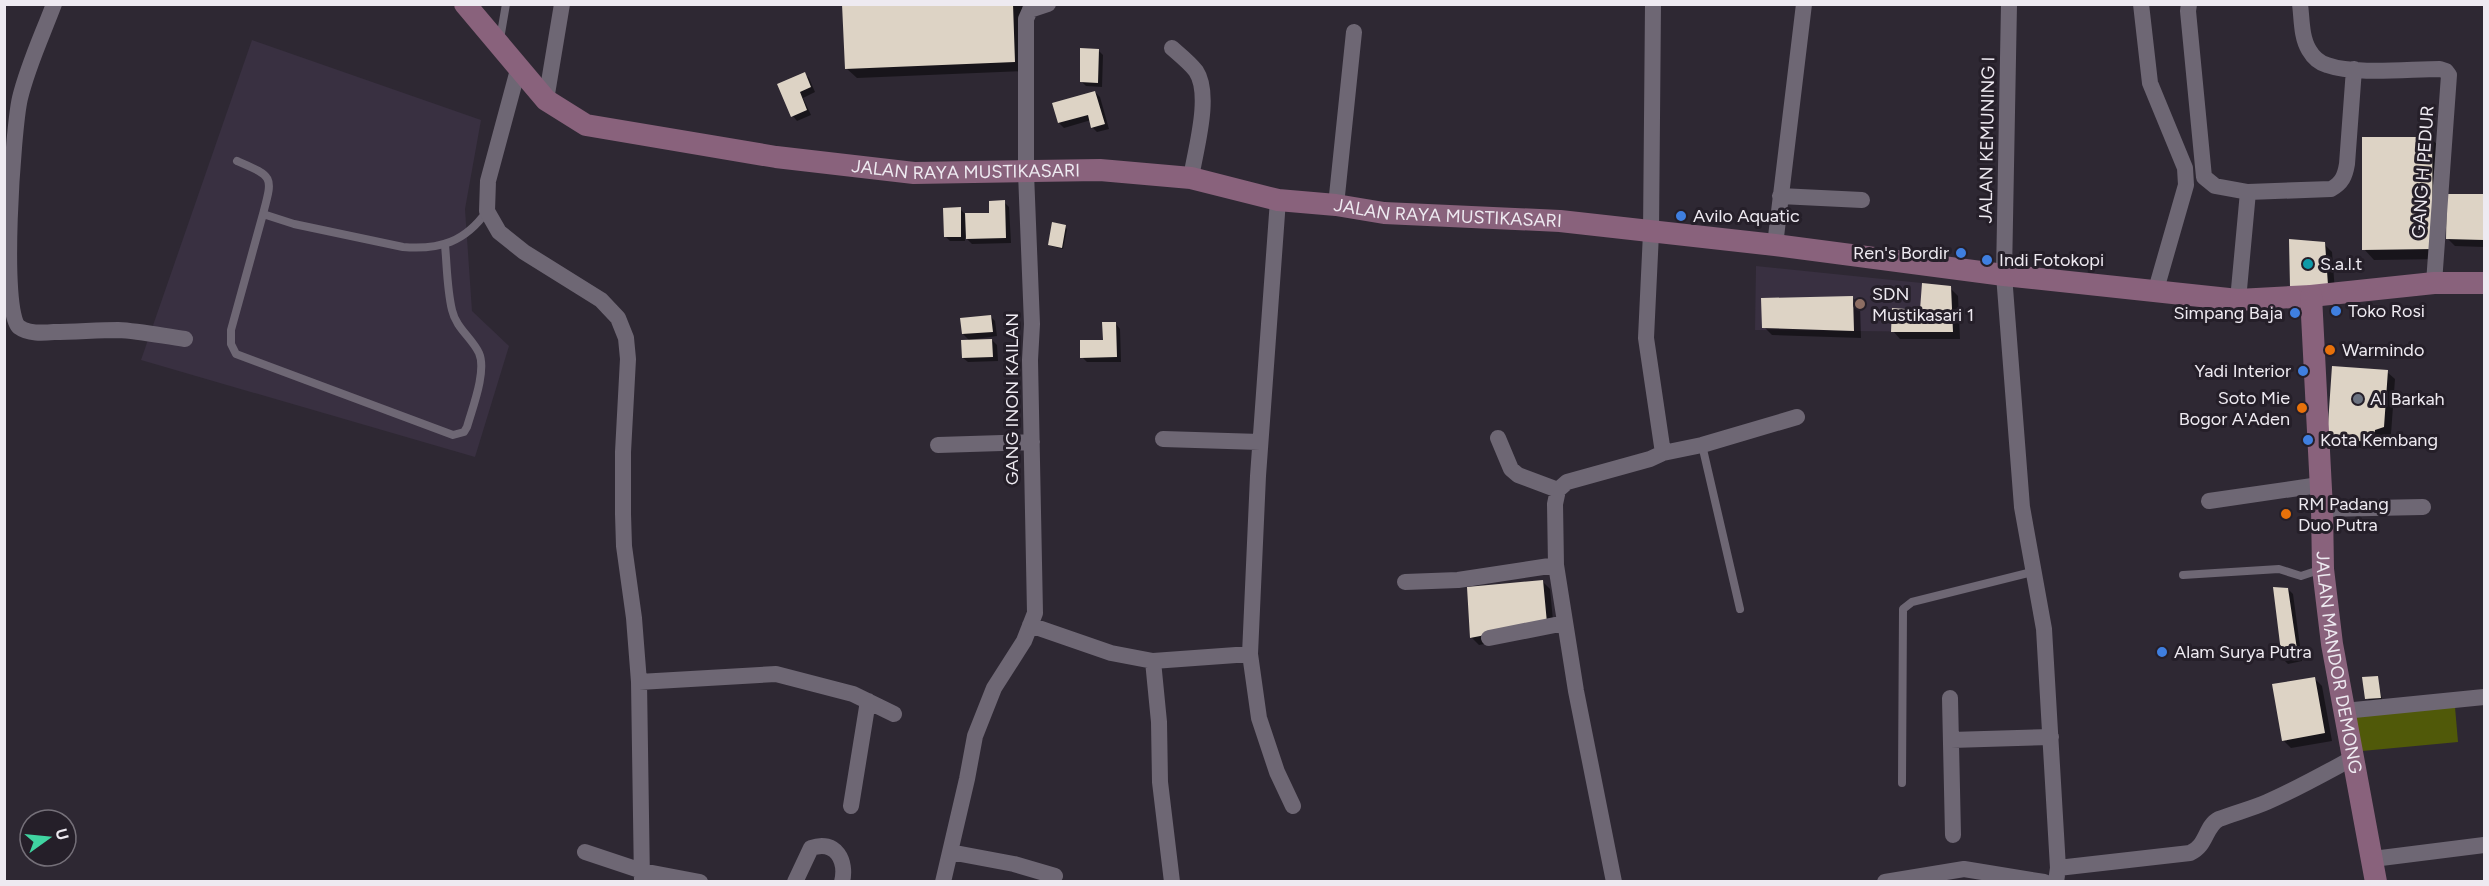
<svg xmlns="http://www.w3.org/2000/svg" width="2489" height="886" font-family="Figtree,sans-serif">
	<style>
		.built { fill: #393041 }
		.green { fill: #505909 }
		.shadow { fill: #0007 }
		.building { fill: #ddd3c5 }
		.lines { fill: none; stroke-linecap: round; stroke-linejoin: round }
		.lane { stroke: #6e6774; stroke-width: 8 }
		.street { stroke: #6e6774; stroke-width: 16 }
		.secondary { stroke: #89627c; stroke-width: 22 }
		.shop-dot { fill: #3f7fe0; stroke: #251f29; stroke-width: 2 }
		.culture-dot { fill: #0f9aa8; stroke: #251f29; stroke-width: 2 }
		.education-dot { fill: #8d6e63; stroke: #251f29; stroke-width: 2 }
		.food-dot { fill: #e8710a; stroke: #251f29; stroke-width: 2 }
		.worship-dot { fill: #6b7280; stroke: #251f29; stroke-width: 2 }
		.labels { text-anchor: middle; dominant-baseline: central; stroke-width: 6; stroke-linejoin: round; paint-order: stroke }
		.street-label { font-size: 18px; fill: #eeeaf1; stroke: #251f29 }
		.poi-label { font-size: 18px; fill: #eeeaf1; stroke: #251f29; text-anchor: start }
	</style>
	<rect width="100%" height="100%" fill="#2e2833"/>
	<path class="built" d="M252,40l229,80 -16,89 7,102 37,35 -34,111 -334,-97z
		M1756,266l195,20 2,46 -198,-2z"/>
	<path class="green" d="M2455,707l3,35 -96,9 -9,-35z"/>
	<path class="shadow" d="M843,4h179l3,67 -168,7 -11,-10z
		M1098,50l5,5 -1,32 -16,-1 -5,-5z
		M804,74l5,4 6,14 -12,6 8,17 -14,6 -4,-5 -14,-31z
		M1095,92l5,5 9,32 -12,3 -5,-5 -1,-7 -27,8 -5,-5 -5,-19z
		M2431,138l10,11 1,110 -68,1 -10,-11z
		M2448,195l36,1v51l-29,-1 -7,-7z
		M1004,202l5,5 2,36 -39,1 -7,-7v4h-15l-5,-5 15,-27 5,5h25z
		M1065,227l2,2 -4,20 -12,-3 -2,-2z
		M2324,244l8,8 3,40 -35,2z
		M1950,288l8,8 2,43h-60l-7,-8z
		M1852,297l8,8 1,33 -89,-3 -8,-8z
		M991,317l4,4 2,15 -28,4 -6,-6z
		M1116,324l4,5 1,33h-34l-5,-5 22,-16z
		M992,340l5,5 1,16 -30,1 -5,-4z
		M2387,372l8,7 -4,55 -9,3 -1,12 -45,-3 -8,-8z
		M1542,581l8,8 4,42 -75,14 -8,-8z
		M2288,589l5,5 9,67 -14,3 -5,-5z
		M2377,677l5,22 -13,1 -2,-2z
		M2314,678l8,8 10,55 -41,7 -8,-8z"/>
	<path class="building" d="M842,4h171l2,58 -170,7z
		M1080,48l19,1 -1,34 -18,-1z
		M805,72l6,15 -11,5 7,18 -16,7 -14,-33z
		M1095,91l10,33 -14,4 -3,-13 -30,8 -6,-20z
		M2362,137h70l1,112 -71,1z
		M2447,194h37v46l-38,-1z
		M1005,200l1,38 -40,1 -1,-26h24v-12z
		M961,207v30h-17l-1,-29z
		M1052,222l14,3 -4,23 -14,-3z
		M2289,239l36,3 3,43 -38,2z
		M1922,283l29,3 2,46h-62l1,-24 28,2z
		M1853,296l1,35 -92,-3 -1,-30z
		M991,315l2,17 -31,2 -2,-16z
		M1102,322h14l1,35 -37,1v-18h23z
		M992,339l1,18 -31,1 -1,-18z
		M2332,366l56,4 -4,57 -9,3 -1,12 -47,-3z
		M1543,580l4,43 -77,15 -3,-51z
		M2273,587l15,1 10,68 -16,4z
		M2378,676l3,22 -16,1 -3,-22z
		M2315,677l10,56 -43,8 -10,-57z"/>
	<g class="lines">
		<path class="lane" d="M500,39l6,-35
			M237,161c37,16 36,15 26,53l31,10 109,23c37,3 62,-5 84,-36
			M263,214l-32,116v14l5,10 217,81 11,-3 3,-5c5,-18 20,-56 12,-74 -7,-15 -23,-25 -27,-43 -5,-21 -5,-44 -7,-65
			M1702,445l38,164
			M2183,575l96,-6 22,7 21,-7
			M1902,783l1,-174 9,-7 120,-30"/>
		<path class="street" d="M54,4c-12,32 -26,61 -34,94 -7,30 -20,215 -1,229 9,7 24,6 35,5 21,0 43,-2 64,-2 22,1 45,6 67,9
			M2009,4l-5,271 18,232 22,122 14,239 -2,14
			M2141,4l9,79 35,85 1,17 -31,108
			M2189,4l-1,7 16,166 11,9 33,6 -10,108
			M2300,4c2,15 1,33 9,46 4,7 11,13 18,15 28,10 82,4 113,4l6,2 3,4 -15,208
			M1172,48c8,7 18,15 24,23 16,24 -1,80 -5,107
			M519,66l-31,115 -1,30 12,21 25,20 77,48 17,18 8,20 2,21 -5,93v62l1,32 10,72 5,64 3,200
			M546,100l16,-96
			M2248,192l83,-3c11,-6 14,-13 16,-25l7,-95
			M1780,196l82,4
			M1278,200l-20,276 -8,178 9,64 18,54 16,34
			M1336,205l18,-173
			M1775,245l29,-241
			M1498,438l13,31 7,6 40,15
			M1163,439l97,3
			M938,445l94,-3
			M1663,453l39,-8 95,-28
			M2209,501l110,-16
			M2322,509l101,-2
			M1405,582l53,-2 98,-15
			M1030,625l81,28 42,8 97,-7
			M1489,638l76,-15
			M1153,661l6,61 1,60 12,100
			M639,682l137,-8 77,20 41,20
			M1950,698l3,137
			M2344,711l140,-14
			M1951,740l100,-3
			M851,806l17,-105
			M585,852l57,19 58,11
			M950,852l64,12 41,12
			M2373,859l111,-14
			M2058,868l132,-15c17,-7 15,-27 29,-34 15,-6 32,-10 48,-17 30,-13 58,-29 86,-44
			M795,882l16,-34c25,-9 36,13 31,34
			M943,882l24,-103 8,-43 19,-48 30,-47 11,-28 -5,-253 2,-36 -6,-151v-154l4,-9 18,-6
			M1614,882l-38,-191 -20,-126 -1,-61 3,-14 9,-8 83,-23 13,-6 -17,-115 5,-105 2,-229
			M1885,882l79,-13 80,13"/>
		<g class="secondary">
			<path id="s1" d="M465,4l81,96 40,25 190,32 138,16 186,-3 91,8 87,22 58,5 48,8 176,8 215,24 229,30 234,25 73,-4 123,-13h50"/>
			<path id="s2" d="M2311,296l11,213 1,60 9,75 44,238"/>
		</g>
	</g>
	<g class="shop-dot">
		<circle cx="1681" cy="216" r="6"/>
		<circle cx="1961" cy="253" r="6"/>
		<circle cx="1987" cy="260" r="6"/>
		<circle cx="2336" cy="311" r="6"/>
		<circle cx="2295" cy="313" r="6"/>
		<circle cx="2303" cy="371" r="6"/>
		<circle cx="2308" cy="440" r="6"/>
		<circle cx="2162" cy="652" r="6"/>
	</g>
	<circle class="culture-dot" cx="2308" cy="264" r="6"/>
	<circle class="education-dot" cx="1860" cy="304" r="6"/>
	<g class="food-dot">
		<circle cx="2330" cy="350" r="6"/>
		<circle cx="2302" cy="408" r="6"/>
		<circle cx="2286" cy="514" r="6"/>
	</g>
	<circle class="worship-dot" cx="2358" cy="399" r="6"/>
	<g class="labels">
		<g class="street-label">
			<text transform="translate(1987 140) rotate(-89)">JALAN KEMUNING I</text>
			<text stroke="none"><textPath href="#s1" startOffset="556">JALAN RAYA MUSTIKASARI</textPath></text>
			<text transform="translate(2423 172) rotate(-86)">GANG H PEDUR</text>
			<text stroke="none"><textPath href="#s1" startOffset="1042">JALAN RAYA MUSTIKASARI</textPath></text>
			<text transform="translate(1012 399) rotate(-90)">GANG INON KAILAN</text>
			<text stroke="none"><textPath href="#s2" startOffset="368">JALAN MANDOR DEMONG</textPath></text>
		</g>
		<g class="poi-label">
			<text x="1693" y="216">Avilo Aquatic</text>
			<text x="1949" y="253" text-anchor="end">Ren's Bordir</text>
			<text x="1999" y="260">Indi Fotokopi</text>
			<text x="2320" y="264">S.a.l.t</text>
			<text x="1872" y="294">SDN<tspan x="1872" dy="21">Mustikasari 1</tspan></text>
			<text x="2348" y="311">Toko Rosi</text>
			<text x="2283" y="313" text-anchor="end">Simpang Baja</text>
			<text x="2342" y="350">Warmindo</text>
			<text x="2291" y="371" text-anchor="end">Yadi Interior</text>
			<text x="2290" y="398" text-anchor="end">Soto Mie<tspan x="2290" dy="21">Bogor A'Aden</tspan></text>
			<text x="2370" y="399">Al Barkah</text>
			<text x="2320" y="440">Kota Kembang</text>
			<text x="2298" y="504">RM Padang<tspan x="2298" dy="21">Duo Putra</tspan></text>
			<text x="2174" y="652">Alam Surya Putra</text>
		</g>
	</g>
	<rect width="2489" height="886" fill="none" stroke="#eeeaf1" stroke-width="12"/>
	<g transform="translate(48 838) rotate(75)"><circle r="28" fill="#251f29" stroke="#757079" stroke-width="1.5"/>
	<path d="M0-4.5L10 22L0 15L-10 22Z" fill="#40d4a1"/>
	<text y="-9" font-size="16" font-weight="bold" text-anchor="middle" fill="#eeeaf1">U</text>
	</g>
</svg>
